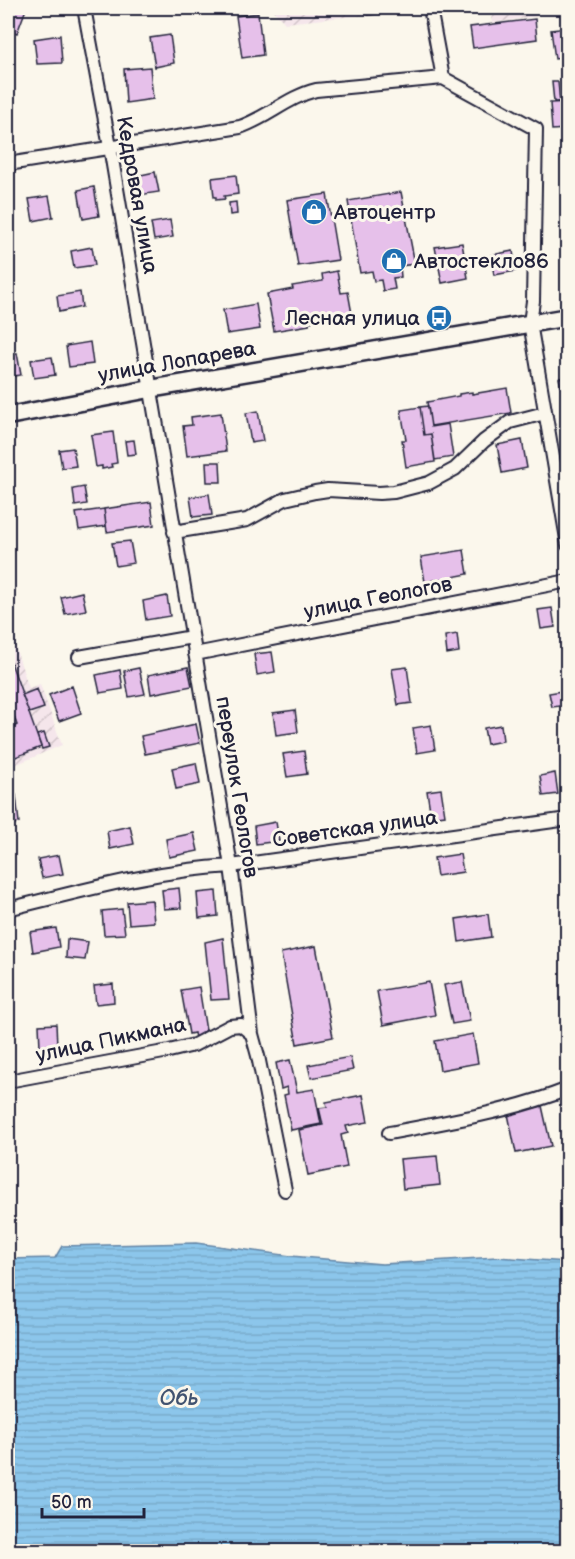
<svg xmlns="http://www.w3.org/2000/svg" width="575" height="1559" font-family="'Balsamiq Sans',sans-serif">
	<style>
		.industrial { fill: url(#industrial-furrows) }
		.water { fill: url(#water-rules); stroke: #6284a5; stroke-width: 1.5 }
		.building { fill: #e6c0ea; stroke: #22223b; stroke-width: 1.5 }
		.lines { fill: none; stroke-linecap: round; stroke-linejoin: round }
		.street-casing { stroke: #22223b; stroke-width: 16 }
		.secondary-casing { stroke: #22223b; stroke-width: 21 }
		.street { stroke: #fbf7ec; stroke-width: 12 }
		.secondary { stroke: #fbf7ec; stroke-width: 16 }
		.labels { text-anchor: middle; dominant-baseline: central; stroke-width: 6; stroke-linejoin: round; paint-order: stroke }
		.street-label { font-size: 21px; fill: #22223b; stroke: #fbf7ec }
		.poi-label { font-size: 21px; fill: #22223b; stroke: #fbf7ec; text-anchor: start }
		.water-label { font-size: 22px; font-style: italic; fill: #425370; stroke: #fbf7ec }
	</style>
	<defs>
		<pattern id="industrial-furrows" width="10" height="10" patternUnits="userSpaceOnUse" patternTransform="scale(1.5)"><rect width="10" height="10" fill="#f5e6eb"/><path d="M-1 1l2-2M0 10L10 0M9 11l2-2" fill="none" stroke="#d2c5ca"/></pattern>
		<pattern id="water-rules" width="6" height="5" patternUnits="userSpaceOnUse" patternTransform="scale(1.5)"><rect width="6" height="5" fill="#8cc6eb"/><path d="M0 2.5h6" fill="none" stroke="#78aaca"/></pattern>
	</defs>
	<rect width="100%" height="100%" fill="#fbf7ec"/>
	<filter id="ink" filterUnits="userSpaceOnUse"><feTurbulence type="fractalNoise" baseFrequency=".0167" numOctaves="2"/><feDisplacementMap in="SourceGraphic" scale="12" xChannelSelector="R" yChannelSelector="G"/><feConvolveMatrix kernelMatrix="1 2 1 2 8 2 1 2 1" color-interpolation-filters="sRGB"/></filter>
	<g filter="url(#ink)">
		<path class="industrial" d="M271,8h151v1l-137,14z
			M490,8h47l1,8 -46,7z
			M8,626l21,62 11,-4 22,61 -54,23z"/>
		<path class="water" d="M196,1243l95,13 91,8 115,-7 70,5v289h-559v-292l47,-1 7,-12z"/>
		<path class="building" d="M8,8l18,1 -9,24 -9,-3z
			M367,8h31v4l-30,3z
			M258,13l5,42 -21,3 -6,-42z
			M535,19l2,20 -64,9 -3,-21z
			M568,28v29l-13,2 -4,-29z
			M60,35l2,28 -25,1 -3,-25z
			M170,35l4,28 -19,4 -5,-29z
			M150,67l3,32 -27,4 -2,-34z
			M552,82h6l2,20h-6z
			M561,84h7v13h-6z
			M568,102v21h-3v6l-13,1 -2,-27z
			M155,172l4,20 -20,3 -3,-19z
			M236,175l2,19 -14,2 1,3 -9,1v-3h-2l-2,-19z
			M94,187l5,29 -16,3 -5,-29z
			M401,192l14,72 -15,2 1,11 -8,1 2,11 -12,2 -2,-11 -7,1 -2,-10 -12,2 -12,-72z
			M327,194l11,66 -40,6 -11,-66z
			M49,196l4,21 -20,4 -4,-22z
			M236,202l1,12 -7,1 -1,-12z
			M170,220l3,17 -19,3 -3,-17z
			M462,243l6,35 -26,5 -7,-36z
			M568,246v17l-4,1 -2,-17z
			M92,247l3,18 -21,3 -3,-17z
			M513,251l3,20 -22,4 -3,-20z
			M337,271l4,22 7,-1 4,22 -43,8v3l-35,6 -7,-37 26,-5 -1,-3 31,-5 -1,-7z
			M80,292l2,15 -23,5 -2,-16z
			M256,304l4,25 -33,5 -4,-24z
			M448,312l2,8 -17,3 -2,-8z
			M90,342l3,22 -24,3 -3,-21z
			M17,353l4,22 -13,2v-22z
			M52,357l3,18 -21,3 -3,-18z
			M568,377v45l-9,-44z
			M507,388l4,25 -80,13 -4,-24 32,-6v-2l13,-2v2z
			M428,406l3,21 17,-3 5,33 -18,3 -4,-26 -7,1 -4,-28z
			M420,407l4,28 7,-1 4,28 -29,5 -4,-27h4l-5,-30z
			M258,411l5,30 -12,2 -5,-30z
			M221,413l5,38 -39,5 -4,-30 9,-1 -1,-8z
			M113,432l4,31 -6,1 1,3 -10,2v-3l-6,1 -5,-32z
			M134,440l2,14 -9,1 -2,-14z
			M522,440l5,28 -25,5 -5,-28z
			M73,448l3,18 -14,2 -3,-18z
			M206,462h14l1,20h-14z
			M84,487l3,17 -12,2 -2,-17z
			M209,494l3,21 -19,2 -3,-20z
			M151,502l3,23 -47,7 -3,-23z
			M104,509l2,17 -27,4 -3,-17z
			M130,541l4,22 -18,3 -4,-23z
			M464,550l4,24 -43,8 -4,-25z
			M82,592l4,18 -21,4 -4,-17z
			M167,596l3,20 -24,4 -3,-19z
			M552,608l3,19 -14,2 -3,-19z
			M457,634l2,18 -12,2 -2,-18z
			M272,652l3,20 -18,3 -3,-21z
			M8,654l33,93 -33,13v-31l9,-4 -9,-25z
			M188,667l4,19 -41,8 -3,-19z
			M407,667l5,36 -14,2 -6,-36z
			M139,668l6,26 -16,3 -5,-26z
			M120,670l3,19 -23,4 -4,-18z
			M72,686l9,27 -22,8 -10,-26z
			M37,689l7,19 -15,5 -7,-18z
			M568,690v15l-16,2 -3,-14z
			M295,710l3,22 -22,3 -3,-22z
			M196,724l4,19 -55,11 -4,-18z
			M431,725l4,25 -18,3 -4,-25z
			M501,725l2,16 -16,3 -3,-16z
			M44,733l5,14 -7,2 -5,-14z
			M304,751l3,23 -20,3 -4,-23z
			M196,763l4,21 -24,5 -4,-21z
			M555,773l3,21 -15,2 -3,-20z
			M441,789l4,26 -14,2 -4,-26z
			M16,795l3,28 -11,2v-29z
			M276,822l3,19 -23,3 -2,-18z
			M130,826l4,18 -24,5 -3,-18z
			M194,833l4,18 -29,6 -3,-18z
			M460,854l3,18 -26,4 -3,-18z
			M59,855l4,19 -21,4 -4,-19z
			M568,869v22h-3l-4,-21z
			M179,888l2,20 -17,1 -2,-19z
			M216,891l2,25 -19,2 -2,-25z
			M152,900l2,22 -25,2 -2,-22z
			M122,909l3,25 -21,1 -2,-24z
			M488,914l3,23 -32,5 -3,-23z
			M56,928l3,19 -26,5 -3,-20z
			M223,938l6,61 -18,1 -6,-58z
			M67,939l21,3 -3,18 -19,-2z
			M316,946l17,91 -36,7 -16,-91z
			M429,982l6,33 -52,10 -6,-34z
			M462,982l8,39 -18,3 -8,-39z
			M113,984l1,18 -18,2 -2,-18z
			M199,987l7,44 -5,1 1,5 -7,1 -1,-5 -5,1 -8,-44z
			M56,1024l1,22 -17,1 -1,-22z
			M8,1026h2l1,18h-3z
			M473,1034l5,29 -38,7 -5,-29z
			M350,1057l3,13 -42,8 -3,-13z
			M290,1060l7,32 17,-3 7,35 -30,6 -7,-35 4,-1 -1,-7 -6,2 -5,-26z
			M363,1095l5,27 -22,4 2,7 -7,2 6,32 -39,8 -9,-45 24,-5 -4,-17 8,-1 -1,-5z
			M542,1106l9,40 -35,7 -8,-39z
			M437,1156l3,29 -37,4 -3,-30z"/>
		<g class="lines">
			<g class="street-casing">
				<path id="street" d="M84,8l26,139 121,719 21,168 6,22 27,134
					M430,8l13,70
					M443,78l93,51 -3,172 -3,22 38,222
					M8,164l232,-37c27,-9 48,-30 76,-37l127,-12
					M174,532l73,-12 38,-21 30,-7 13,-2 51,3 15,-1 35,-9 26,-14 29,-28 26,-19 35,-9
					M195,654l373,-73
					M79,657l113,-20
					M8,909c73,-18 147,-39 223,-43l337,-47
					M8,1081l161,-30 25,-6 36,-19 11,-1 11,9
					M389,1133c61,-12 121,-21 179,-44"/>
			</g>
			<g class="secondary-casing">
				<path id="secondary" d="M8,416l142,-27 418,-72"/>
			</g>
			<use href="#street" class="street"/>
			<use href="#secondary" class="secondary"/>
		</g>
	</g>
	<defs>
		<g id="shop-disc" transform="scale(1.35)"><circle r="9.5" fill="#1f6fb2" stroke="#fbf7ec"/><path d="M-5-2.5h2.3a2.7 3.5 0 0 1 5.4 0H5L5.5 6h-11ZM-1.5-2.5h3a1.5 2.3 0 0 0-3 0Z" fill="#fff"/></g>
		<g id="bus-disc" transform="scale(1.35)"><circle r="9.5" fill="#1f6fb2" stroke="#fbf7ec"/><path d="M-5-6H5V4H4V6H2V4H-2V6H-4V4H-5ZM-3.5-4V0h7V-4ZM-3.5 1.2v1.5H-2V1.2ZM2 1.2v1.5H3.5V1.2Z" fill="#fff"/></g>
	</defs>
	<g fill-rule="evenodd">
		<use href="#shop-disc" x="314" y="212"/>
		<use href="#shop-disc" x="394" y="261"/>
		<use href="#bus-disc" x="439" y="318"/>
	</g>
	<g class="labels">
		<g class="street-label">
			<text transform="translate(137 195) rotate(80)">Кедровая улица</text>
			<text transform="translate(177 362) rotate(-10)">улица Лопарева</text>
			<text transform="translate(378 598) rotate(-11)">улица Геологов</text>
			<text transform="translate(237 787) rotate(81)">переулок Геологов</text>
			<text transform="translate(355 829) rotate(-8)">Советская улица</text>
			<text transform="translate(111 1040) rotate(-12)">улица Пикмана</text>
		</g>
		<g class="poi-label">
			<text x="334" y="212">Автоцентр</text>
			<text x="414" y="261">Автостекло86</text>
			<text x="420" y="318" text-anchor="end">Лесная улица</text>
		</g>
		<g class="water-label">
			<text x="179" y="1398">Обь</text>
		</g>
	</g>
	<rect width="575" height="1559" fill="none" stroke="#fbf7ec" stroke-width="30"/>
	<rect x="15" y="15" width="545" height="1529" fill="none" stroke="#22223b" stroke-width="2" filter="url(#ink)"/>
	<path d="M42 1508v9h102v-9" fill="none" stroke="#22223b" stroke-width="3"/>
	<text x="51" y="1508" font-size="18" fill="#22223b" stroke="#fbf7ec" stroke-width="4.5" paint-order="stroke">50 m</text>
</svg>
